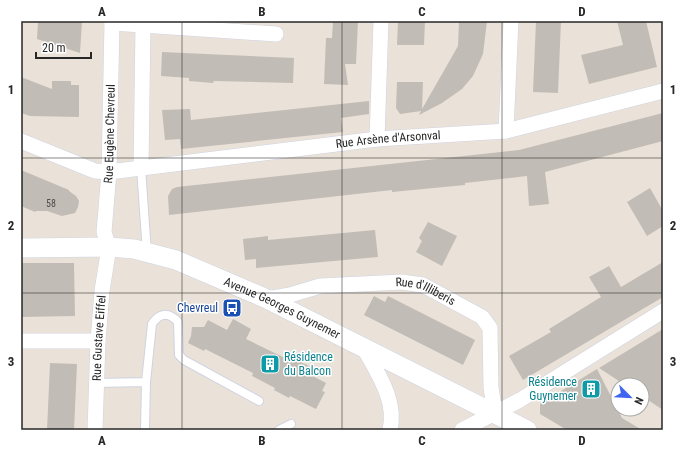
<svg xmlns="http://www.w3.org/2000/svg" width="684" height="451" font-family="'Roboto Condensed',sans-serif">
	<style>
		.building { fill: #c2bcb6 }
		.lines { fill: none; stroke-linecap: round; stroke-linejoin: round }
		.service-casing { stroke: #cfd3e0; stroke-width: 10 }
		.minor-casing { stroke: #cfd3e0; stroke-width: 16 }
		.tertiary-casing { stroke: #cfd3e0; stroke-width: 20 }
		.service { stroke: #fff; stroke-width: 8 }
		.minor { stroke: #fff; stroke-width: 15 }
		.tertiary { stroke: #fff; stroke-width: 19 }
		.grid { fill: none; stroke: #272727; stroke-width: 1; stroke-opacity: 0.55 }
		.labels { text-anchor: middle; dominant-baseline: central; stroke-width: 3; stroke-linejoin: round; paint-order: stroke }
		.number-label { font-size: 10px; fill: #4e4c4b }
		.street-label { font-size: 12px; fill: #272727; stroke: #fff }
		.transit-label { font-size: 12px; fill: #164399; stroke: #fff; text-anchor: end }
		.culture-label { font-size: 12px; fill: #0d838f; stroke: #fff; text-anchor: start }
		.neatline { fill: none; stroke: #272727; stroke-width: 1.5 }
		.grid-label { font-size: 13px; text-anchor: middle; font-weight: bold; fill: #272727 }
	</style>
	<rect width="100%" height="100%" fill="#eae2d9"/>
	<path class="building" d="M38,21h44l-2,32 -43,-14z
		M333,21h25l-2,43h-11l3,21 -24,-1 2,-46h6z
		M398,21h27l-1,24h-27z
		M459,21h28l-4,33 -10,22 -11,13 -20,14 -23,12 2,-4 -21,3 -4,-6 1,-26h26l-1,27 36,-63z
		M536,21h25l-3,72 -25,-1z
		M617,21h29l11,46 -68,17 -8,-29 42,-10z
		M162,52l132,6 -1,25 -79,-2 -1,2 -24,-2v-3l-28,-2z
		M21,77l31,12v-8h19v4h8v32l-49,-1 -9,-3z
		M369,101v13l-28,4 2,14 -162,17 -1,-10 -15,1 -3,-30 28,-1 1,11z
		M663,113v28l-118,31 4,32 -20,2 -2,-30 -62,7v2l-73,7v-2l-223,25 -1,-19 4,-7 5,-2 342,-37z
		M21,170l48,20v1l7,5 3,5 -1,6 -3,6 -13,3 -15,-5h-11l-1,1 -14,-6z
		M650,188l13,23v15l-16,10 -20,-34z
		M428,222l29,14 -15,30 -26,-14 6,-11 -3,-3z
		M375,230l3,27 -122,11v-9l-11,1 -2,-21 25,-3v4z
		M663,262v35l-140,83 -14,-24 42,-24 -2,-3 52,-32 -12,-20 20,-11 12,21z
		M21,263h53l1,53 -54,1z
		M374,296l11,6 3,-6 87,44 -12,25 -99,-50z
		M233,319l18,10 -5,10 39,19 2,-3 24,12 -4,6 19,10 -4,8 3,1 -9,17 -26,-13 -1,2 -15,-8 1,-2 -23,-12 1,-3 -48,-24 -1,2 -16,-8 3,-7 1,-9h12l4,-7 19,10z
		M663,329v81l-21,-14v-11h-17l-26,-17z
		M50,363l27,1 -3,66h-27z
		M597,369l25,49 20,12h-75l-27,-16v-10z"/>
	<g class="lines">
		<g class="service-casing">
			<path id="service" d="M141,168l6,85
				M146,382l6,-58c8,-12 17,-12 26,-2l1,33 5,5 75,41
				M96,383l50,-1 -1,48
				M279,430l12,-6"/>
		</g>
		<g class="minor-casing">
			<g id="minor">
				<path d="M112,23l164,11"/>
				<path d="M506,131l5,-110"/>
				<path d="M377,139l4,-118"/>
				<path id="s1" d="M21,141l74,30 14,1 268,-33 129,-8 157,-40"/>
				<path d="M141,168l2,-143"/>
				<path id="s2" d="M267,299l23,-4 30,-9 82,-4 21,3 59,32 8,11 1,60 4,24"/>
				<path d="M21,341h77"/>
				<path d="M364,348c13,25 33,52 26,82"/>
				<path id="s3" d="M95,430l3,-89 4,-50 7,-44 -5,-15 5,-60 3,-151"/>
				<path d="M462,430l58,-30 143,-89"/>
			</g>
		</g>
		<g class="tertiary-casing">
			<g id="tertiary">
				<path id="s4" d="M21,248l88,-1 25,2 42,11 91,39 260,131"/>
			</g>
		</g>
		<use href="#service" class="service"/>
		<use href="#minor" class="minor"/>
		<use href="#tertiary" class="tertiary"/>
	</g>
	<path class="grid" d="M182,21v409M342,21v409M502,21v409M21,158h642M21,293h642"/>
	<defs>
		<g id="bus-square" transform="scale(1)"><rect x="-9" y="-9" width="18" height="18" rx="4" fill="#1a4fb4" stroke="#fff"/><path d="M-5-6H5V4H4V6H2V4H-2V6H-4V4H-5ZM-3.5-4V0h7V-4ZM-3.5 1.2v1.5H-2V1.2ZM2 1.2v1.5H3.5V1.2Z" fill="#fff"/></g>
		<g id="building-square" transform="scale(1)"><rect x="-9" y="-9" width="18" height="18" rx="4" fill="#0f9aa8" stroke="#fff"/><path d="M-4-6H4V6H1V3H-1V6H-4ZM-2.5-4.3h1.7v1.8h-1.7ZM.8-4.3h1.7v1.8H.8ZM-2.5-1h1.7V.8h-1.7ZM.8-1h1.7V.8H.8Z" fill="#fff"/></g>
	</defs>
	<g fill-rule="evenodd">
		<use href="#bus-square" x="232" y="308"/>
		<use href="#building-square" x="270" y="364"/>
		<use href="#building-square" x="591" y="389"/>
	</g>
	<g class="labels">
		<g class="number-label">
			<text x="51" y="203">58</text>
		</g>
		<g class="street-label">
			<text stroke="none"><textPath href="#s3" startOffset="298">Rue Eugène Chevreul</textPath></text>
			<text stroke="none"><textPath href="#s1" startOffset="375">Rue Arsène d'Arsonval</textPath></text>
			<text stroke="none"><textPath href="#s2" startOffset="162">Rue d'Illiberis</textPath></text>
			<text stroke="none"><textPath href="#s4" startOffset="273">Avenue Georges Guynemer</textPath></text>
			<text stroke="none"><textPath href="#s3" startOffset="92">Rue Gustave Eiffel</textPath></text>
		</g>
		<g class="transit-label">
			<text x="218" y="308">Chevreul</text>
		</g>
		<g class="culture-label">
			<text x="284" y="357">Résidence<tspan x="284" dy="14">du Balcon</tspan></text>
			<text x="577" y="382" text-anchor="end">Résidence<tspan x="577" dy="14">Guynemer</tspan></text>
		</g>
	</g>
	<rect width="684" height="451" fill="none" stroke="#ffffff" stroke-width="44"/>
	<g transform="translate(630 397) rotate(114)"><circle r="19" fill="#ffffff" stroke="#a9a9a9"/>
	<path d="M0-3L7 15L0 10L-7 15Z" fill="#3f64f1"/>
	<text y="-6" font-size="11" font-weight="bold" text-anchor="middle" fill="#272727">N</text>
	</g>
	<path d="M36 52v6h55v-6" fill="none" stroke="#272727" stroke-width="2"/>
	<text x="42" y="52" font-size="12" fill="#272727" stroke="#ffffff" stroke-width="3" paint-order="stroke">20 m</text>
	<rect x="22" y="22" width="640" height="407" class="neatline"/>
	<g class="grid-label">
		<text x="102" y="16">A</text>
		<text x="262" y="16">B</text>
		<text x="422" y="16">C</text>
		<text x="582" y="16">D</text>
		<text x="11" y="94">1</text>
		<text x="673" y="94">1</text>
		<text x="11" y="230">2</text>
		<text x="673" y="230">2</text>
		<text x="11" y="366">3</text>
		<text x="673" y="366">3</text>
		<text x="102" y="445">A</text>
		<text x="262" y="445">B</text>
		<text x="422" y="445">C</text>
		<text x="582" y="445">D</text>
	</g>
</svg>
